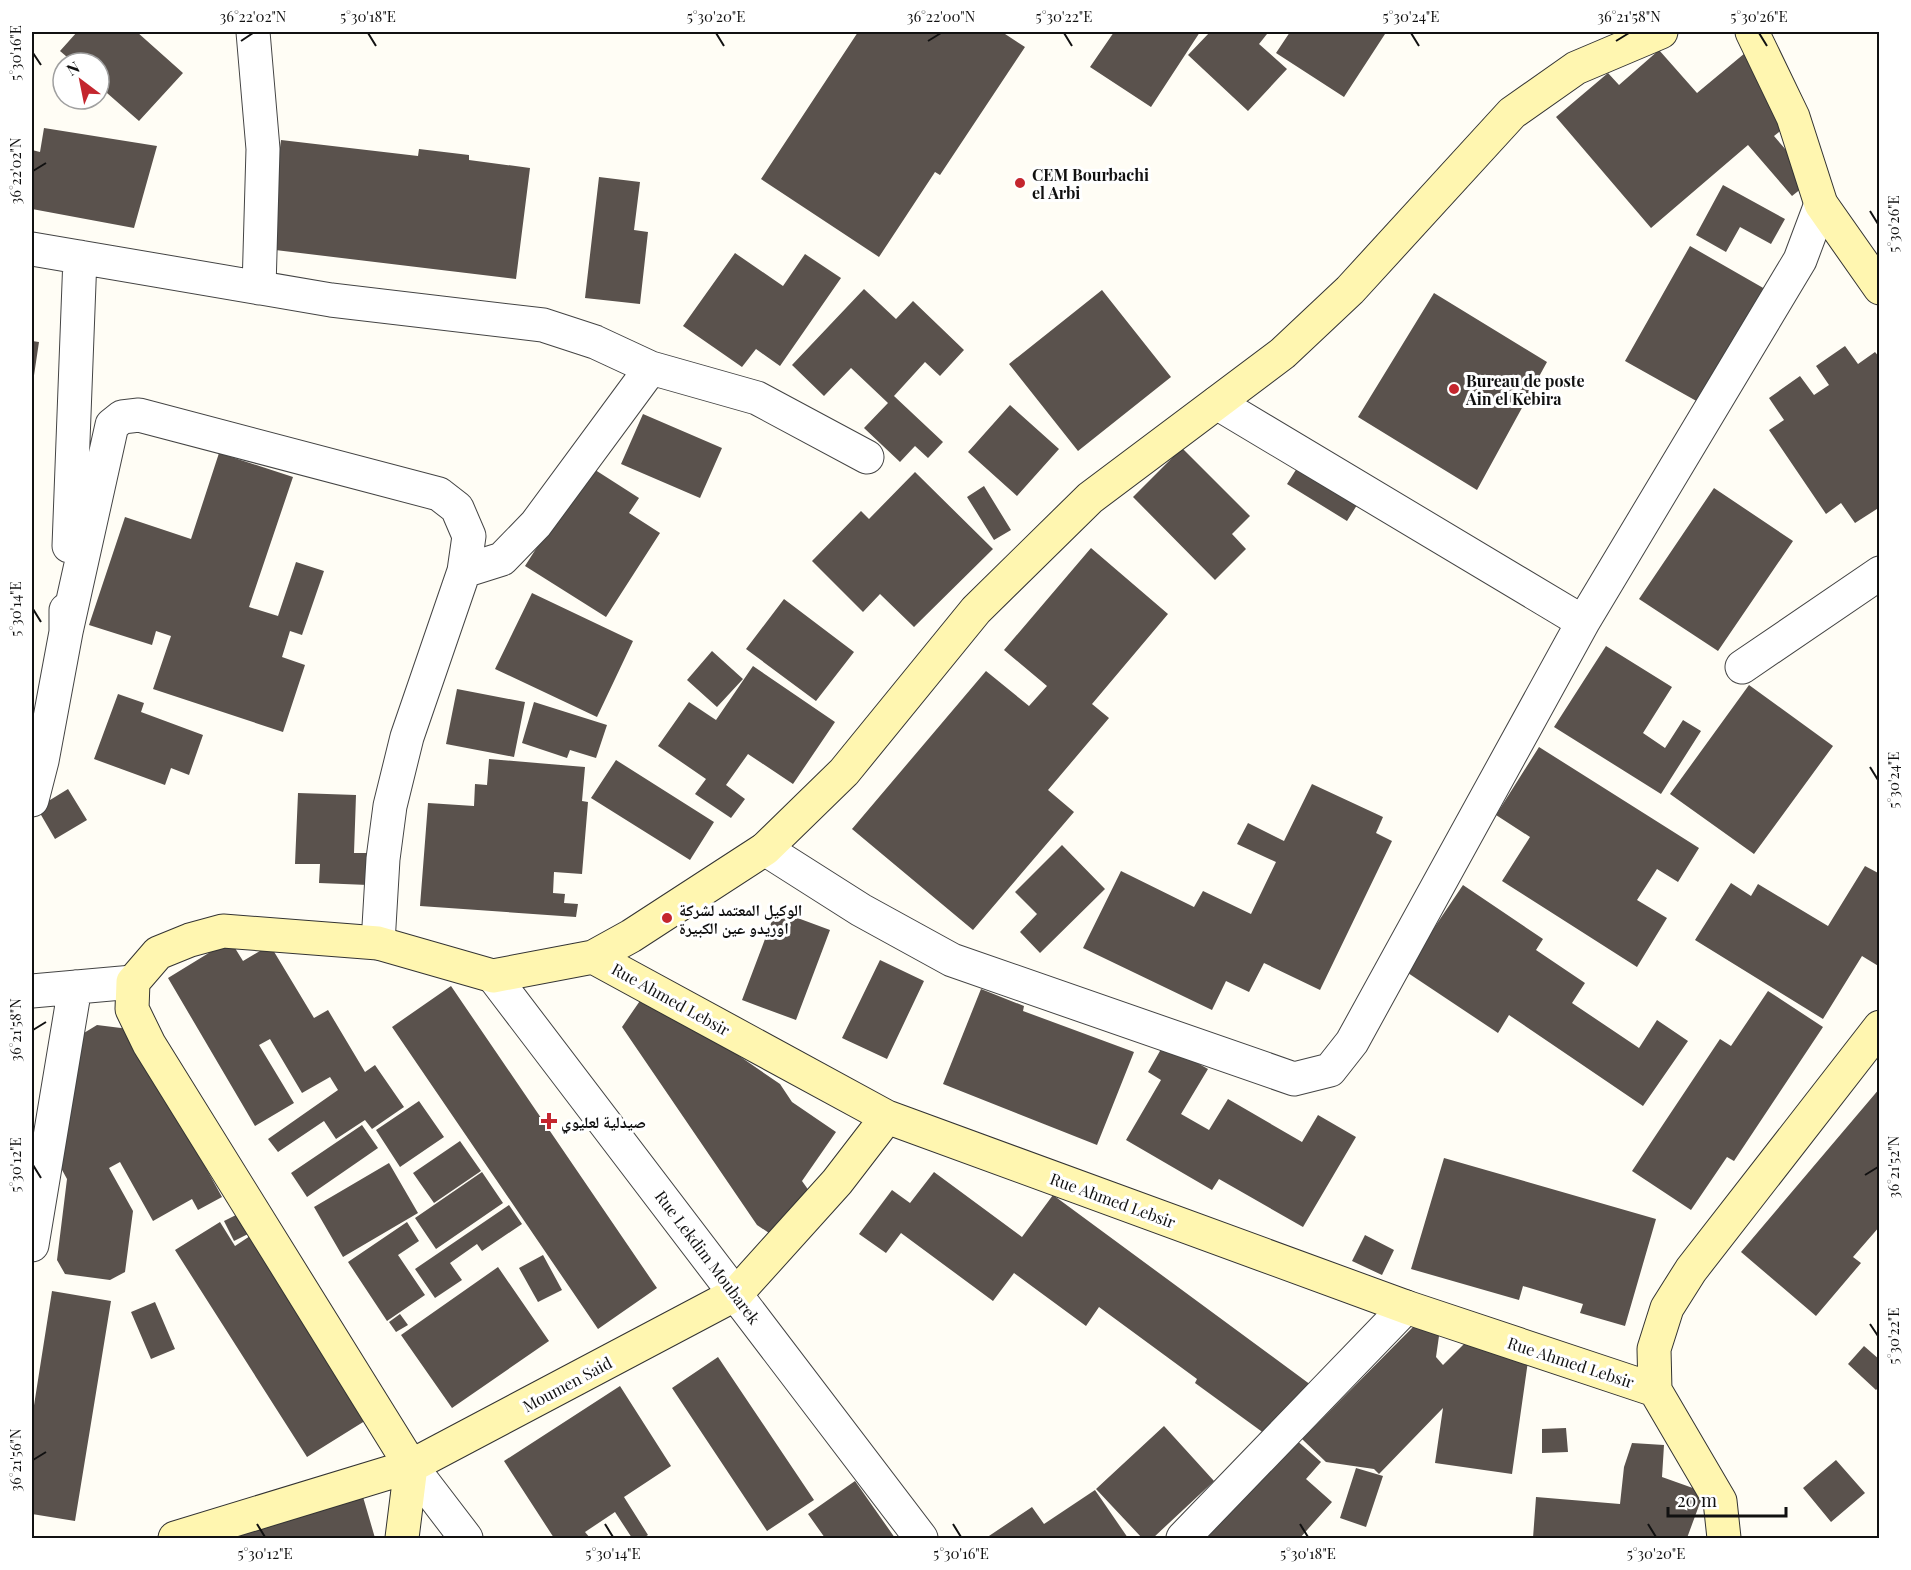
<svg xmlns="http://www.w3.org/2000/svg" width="1911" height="1570" font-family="'Playfair Display','Noto Naskh Arabic',serif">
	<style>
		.building { fill: #5a524d }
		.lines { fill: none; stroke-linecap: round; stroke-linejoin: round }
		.street-casing { stroke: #444; stroke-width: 35 }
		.secondary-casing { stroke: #333; stroke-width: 35 }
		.street { stroke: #fff; stroke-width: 33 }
		.secondary { stroke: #fff6b0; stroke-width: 33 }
		.ticks { fill: none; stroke: #111; stroke-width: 2 }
		.poi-dot { fill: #c4262e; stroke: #fff; stroke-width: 2 }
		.labels { text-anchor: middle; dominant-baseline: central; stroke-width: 6; stroke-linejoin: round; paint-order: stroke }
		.poi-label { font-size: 16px; font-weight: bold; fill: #111; stroke: #fff; text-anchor: start }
		.street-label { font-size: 16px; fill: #111; stroke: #fff }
		.neatline { fill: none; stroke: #111; stroke-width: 2 }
		.ticks-label { font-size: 15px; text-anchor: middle; fill: #111 }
	</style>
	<rect width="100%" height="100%" fill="#fffdf5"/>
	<path class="building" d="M77,32h60l46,41 -44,48 -40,-35v-23h-25l-14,-12z
		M858,32h144l23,15 -85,128 -5,-3 -56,85 -118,-78z
		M1114,32h86l-49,75 -61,-40z
		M1210,32h54l3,2 -8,10 28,25 -39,42 -60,-56z
		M1290,32h90l5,2 -41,63 -68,-44z
		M1659,50l38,43 48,-40 54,63 -25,20 38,44 -20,16 -44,-51 -97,83 -95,-111 52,-44 11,12z
		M44,128l113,18 -23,82 -102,-19v-59l8,2z
		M281,140l137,16 1,-7 50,6v5l61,8 -14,111 -249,-30z
		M599,177l41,5 -6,48 14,2 -8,72 -55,-6z
		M1723,185l62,34 -14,25 -31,-17 -14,25 -30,-17z
		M1690,246l75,43 -65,114 -75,-42z
		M735,253l48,33 22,-32 36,24 -61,88 -24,-17 -14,18 -59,-41z
		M864,289l32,30 17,-18 51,49 -24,26 -15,-14 -31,34 49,46 -15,16 -13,-12 -15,16 -36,-34 24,-25 -37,-35 -27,28 -32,-31z
		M1102,290l69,87 -93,74 -69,-87z
		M1434,293l113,69 -70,128 -119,-73z
		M32,341l7,1 -6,40h-1z
		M1845,346l13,18 17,-12 5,6v149l-25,16 -14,-20 -15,11 -57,-84 15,-10 -15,-22 31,-22 14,19 15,-10 -13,-19z
		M1010,405l49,44 -42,47 -49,-44z
		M643,414l79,34 -22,50 -79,-34z
		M1182,448l68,68 -18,18 14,15 -31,31 -82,-83z
		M219,453l74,24 -44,130 29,9 18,-54 28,9 -22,64 -12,-4 -8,26 23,8 -22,67 -130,-43 18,-53 -15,-5 -4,14 -63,-20 36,-108 66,22z
		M1304,457l60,37 -17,27 -60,-37z
		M589,466l50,32 -10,15 31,20 -54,84 -81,-51z
		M915,472l78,77 -79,78 -34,-33 -17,18 -51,-51 49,-50 8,8z
		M984,486l27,44 -17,10 -27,-43z
		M1714,488l79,53 -75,110 -79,-52z
		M1091,548l77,66 -76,90 17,14 -61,72 26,22 -101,118 -121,-101 134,-158 43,35 18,-20 -43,-36z
		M532,593l101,48 -36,76 -102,-48z
		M784,599l70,53 -38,49 -70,-52z
		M1606,646l66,41 -29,46 22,15 18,-28 18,11 -40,63 -107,-67z
		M712,651l31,28 -26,28 -30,-27z
		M753,666l82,56 -42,62 -45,-30 -22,31 19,14 -14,19 -36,-24 11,-15 -48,-33 31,-44 27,18z
		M1749,685l84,61 -79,108 -84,-60z
		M457,689l68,13 -11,55 -68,-13z
		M118,694l26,9 -3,9 62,23 -14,40 -18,-7 -6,17 -71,-26z
		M534,702l73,23 -11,33 -26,-8 -3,8 -45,-15z
		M1539,747l160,101 -21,34 -21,-13 -20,31 30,18 -30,49 -135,-86 28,-44 -34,-22z
		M489,759l96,8 -3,34 6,1 -6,72 -28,-2 -1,21 12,1 -1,9 14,1 -2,13 -156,-11 8,-103 46,3 1,-22 12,1z
		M616,760l98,62 -24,38 -99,-62z
		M1312,784l71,33 -7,16 16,8 -72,149 -56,-27 -15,29 -23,-11 -14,29 -129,-62 38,-77 73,36 9,-16 48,23 25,-52 -39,-18 11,-21 36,18z
		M68,789l19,31 -32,19 -18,-31z
		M298,793l58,2 -2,58h16l-2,32 -49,-2 1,-19h-25z
		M1062,845l43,44 -65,64 -20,-21 17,-18 -22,-22z
		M1865,866l15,8v93l-18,-11 -39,63 -128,-79 36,-57 20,13 7,-12 70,42z
		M1463,885l80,54 -7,11 49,33 -13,20 67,45 18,-28 31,21 -45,65 -134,-91 -11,18 -93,-62z
		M776,910l54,20 -34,90 -54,-20z
		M230,940l13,21 27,-16 44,73 14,-8 37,62 10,-7 29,42 -32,22 -7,-9 -29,19 -12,-18 -46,31 -10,-13 70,-49 -8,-13 -28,16 -32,-54 -11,6 35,58 -39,23 -87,-148z
		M880,960l44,21 -37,78 -45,-21z
		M451,986l206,302 -59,41 -206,-302z
		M981,989l43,17 -1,5 111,41 -37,93 -154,-61z
		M1768,991l55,36 -89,134 -7,-4 -36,53 -59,-39 88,-132 11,7z
		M646,992l134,92 12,18 44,30 -34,49 15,21 -39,37 -21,-14 -135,-198z
		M97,1025l32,4 93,168 -24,13 -6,-11 -39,22 -33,-59 -11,6 24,43 -8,61 -15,8 -45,-6 -8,-14 10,-81 -6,-11 18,-132z
		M1164,1044l44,25 -27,45 28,16 19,-31 74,43 16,-27 38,22 -53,90 -84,-48 -7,11 -86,-50 35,-60 -13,-8z
		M1880,1088v138l-27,31 8,6 -45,53 -75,-64z
		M419,1101l25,36 -44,30 -24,-37z
		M362,1125l16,23 -71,49 -16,-24z
		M460,1141l21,30 -47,32 -21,-30z
		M1444,1158l212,61 -31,107 -45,-13 3,-9 -60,-18 -4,14 -108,-31z
		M389,1163l29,50 -75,44 -29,-50z
		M482,1172l21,31 -67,46 -21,-31z
		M934,1172l88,65 31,-42 258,190 -39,54 -77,-56 2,-4 -98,-72 -13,19 -72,-53 -21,28 -92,-68 -15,20 -27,-19 33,-44 18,13z
		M509,1205l13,19 -40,27 -5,-7 -27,19 12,17 -27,18 -20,-29z
		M242,1212l10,20 -18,9 -10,-20z
		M220,1222l15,24 18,-12 115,185 -61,38 -132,-207z
		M407,1222l12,19 -21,14 27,40 -38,26 -39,-59z
		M1365,1235l29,15 -12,25 -30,-14z
		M543,1255l19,35 -24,12 -19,-34z
		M498,1267l51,74 -97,67 -51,-73z
		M52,1291l59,10 -36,220 -43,-7v-96z
		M155,1302l20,47 -24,10 -20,-47z
		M400,1314l8,11 -12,7 -7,-10z
		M1414,1326l26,3 -4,28 7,8 29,-29 57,18 -17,120 -77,-11 8,-55 -64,66 -5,-5 -48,-7 -24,-23z
		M1864,1346l16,14v26l-4,4 -28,-26z
		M718,1357l96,143 -47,31 -95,-143z
		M620,1386l51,80 -47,31 24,38 -5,3h-11l-17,-26 -30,20 5,6h-36l-50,-77z
		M1164,1426l50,55 -61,57h-11l-46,-49z
		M1566,1428l2,24 -26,1v-24z
		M1294,1438l27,24 -15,17 26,23 -32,36h-94z
		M1632,1443l32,2 -2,32 42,15 -17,46h-154l3,-41 84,7 4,-37z
		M1836,1460l29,33 -34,29 -28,-34z
		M1356,1468l27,8 -17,51 -26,-9z
		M855,1481l40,57h-70l-17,-24z
		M361,1490l14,48h-150z
		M1095,1490l33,48h-142l46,-31 12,17z"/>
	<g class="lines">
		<g class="street-casing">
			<path id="street" d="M253,32l10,117 -4,139
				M32,249l299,51 212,25 52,17 56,26 106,30 110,59
				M1217,403l366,219
				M69,546l11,-289
				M464,571l38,-12 34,-35 115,-156
				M66,632l46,-207 10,-8 17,-2 300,79 18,14 12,28 -5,35 -57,166 -17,69 -7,53 -5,84
				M1742,667l138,-94
				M32,800l10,-39 24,-129v-22
				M765,849l96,61 91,50 342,119 36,-9 22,-28 231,-420 217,-362 21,-56
				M493,976l428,562
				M32,991l101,-9
				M32,1245l43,-258
				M411,1466l55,72
				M1183,1538l223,-231"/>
		</g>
		<g class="secondary-casing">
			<path id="secondary" d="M1752,32l41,85 28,87 59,84
				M593,957l294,160 519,190 249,83
				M175,1538l236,-72 325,-172 101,-112 50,-65
				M402,1538l9,-72 -262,-422 -17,-35 1,-27 25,-29 32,-13 33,-9 155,12 115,33 100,-19 38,-21 134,-87 79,-77 132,-162 114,-112 193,-145 67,-63 162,-177 64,-45 85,-36
				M1724,1538l-4,-37 -65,-111 -1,-41 13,-41 24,-38 189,-243"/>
		</g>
		<use href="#street" class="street"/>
		<use href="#secondary" class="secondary"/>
	</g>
	<path class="ticks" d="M368,33l8,13M716,33l8,13M1064,33l8,13M1411,33l8,13M1759,33l8,13M241,41l12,-8M928,41l13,-8M1616,41l13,-8M33,53l8,12M33,171l13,-8M1870,211l8,13M33,609l8,13M1870,767l8,13M33,1030l13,-8M33,1165l8,13M1865,1175l13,-8M1870,1324l8,12M33,1460l13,-8M257,1524l8,13M605,1524l8,13M953,1524l8,13M1300,1524l8,13M1648,1524l8,13"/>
	<g class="poi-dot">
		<circle cx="1020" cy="183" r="6"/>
		<circle cx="1454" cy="389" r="6"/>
		<circle cx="667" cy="918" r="6"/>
		<path d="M546 1112h6v6h6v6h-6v6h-6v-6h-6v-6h6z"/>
	</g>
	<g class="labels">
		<g class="poi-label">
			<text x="1032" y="174">CEM Bourbachi<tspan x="1032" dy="18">el Arbi</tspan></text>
			<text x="1466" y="380">Bureau de poste<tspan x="1466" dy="18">Ain el Kebira</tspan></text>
			<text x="679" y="909">الوكيل المعتمد لشركة<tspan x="679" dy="18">اوريدو عين الكبيرة</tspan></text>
			<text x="561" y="1121">صيدلية لعليوي</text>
		</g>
		<g class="street-label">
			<text transform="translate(671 999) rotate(29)">Rue Ahmed Lebsir</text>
			<text transform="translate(1113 1200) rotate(20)">Rue Ahmed Lebsir</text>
			<text transform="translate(708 1257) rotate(53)">Rue Lekdim Moubarek</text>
			<text transform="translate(1571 1362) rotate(18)">Rue Ahmed Lebsir</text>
			<text transform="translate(567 1384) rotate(-28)">Moumen Said</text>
		</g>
	</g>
	<rect width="1911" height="1570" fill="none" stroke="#ffffff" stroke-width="66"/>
	<g transform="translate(81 81) rotate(328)"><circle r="28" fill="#ffffff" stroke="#a0a0a0" stroke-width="1.5"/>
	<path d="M0-4.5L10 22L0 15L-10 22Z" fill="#c4262e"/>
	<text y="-9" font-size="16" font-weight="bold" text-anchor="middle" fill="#111111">N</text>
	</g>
	<path d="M1668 1507v9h118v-9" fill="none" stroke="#111111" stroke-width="3"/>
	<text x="1677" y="1507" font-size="18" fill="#111111" stroke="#ffffff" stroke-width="4.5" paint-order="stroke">20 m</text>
	<rect x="33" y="33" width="1845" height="1504" class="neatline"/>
	<g class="ticks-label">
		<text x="253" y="22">36°22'02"N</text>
		<text x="368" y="22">5°30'18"E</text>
		<text x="716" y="22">5°30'20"E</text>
		<text x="941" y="22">36°22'00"N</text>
		<text x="1064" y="22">5°30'22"E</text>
		<text x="1411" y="22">5°30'24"E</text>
		<text x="1629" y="22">36°21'58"N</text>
		<text x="1759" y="22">5°30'26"E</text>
		<text transform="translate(16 53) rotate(-90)" y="5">5°30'16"E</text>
		<text transform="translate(16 171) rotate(-90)" y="5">36°22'02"N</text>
		<text transform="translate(1894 224) rotate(-90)" y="5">5°30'26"E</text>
		<text transform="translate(16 609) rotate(-90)" y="5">5°30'14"E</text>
		<text transform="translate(1894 780) rotate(-90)" y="5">5°30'24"E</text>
		<text transform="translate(16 1030) rotate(-90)" y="5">36°21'58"N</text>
		<text transform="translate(16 1165) rotate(-90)" y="5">5°30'12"E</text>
		<text transform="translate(1894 1167) rotate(-90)" y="5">36°21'52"N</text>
		<text transform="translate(1894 1336) rotate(-90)" y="5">5°30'22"E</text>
		<text transform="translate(16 1460) rotate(-90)" y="5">36°21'56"N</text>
		<text x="265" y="1559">5°30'12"E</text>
		<text x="613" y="1559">5°30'14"E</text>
		<text x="961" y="1559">5°30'16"E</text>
		<text x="1308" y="1559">5°30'18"E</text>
		<text x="1656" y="1559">5°30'20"E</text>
	</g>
</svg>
